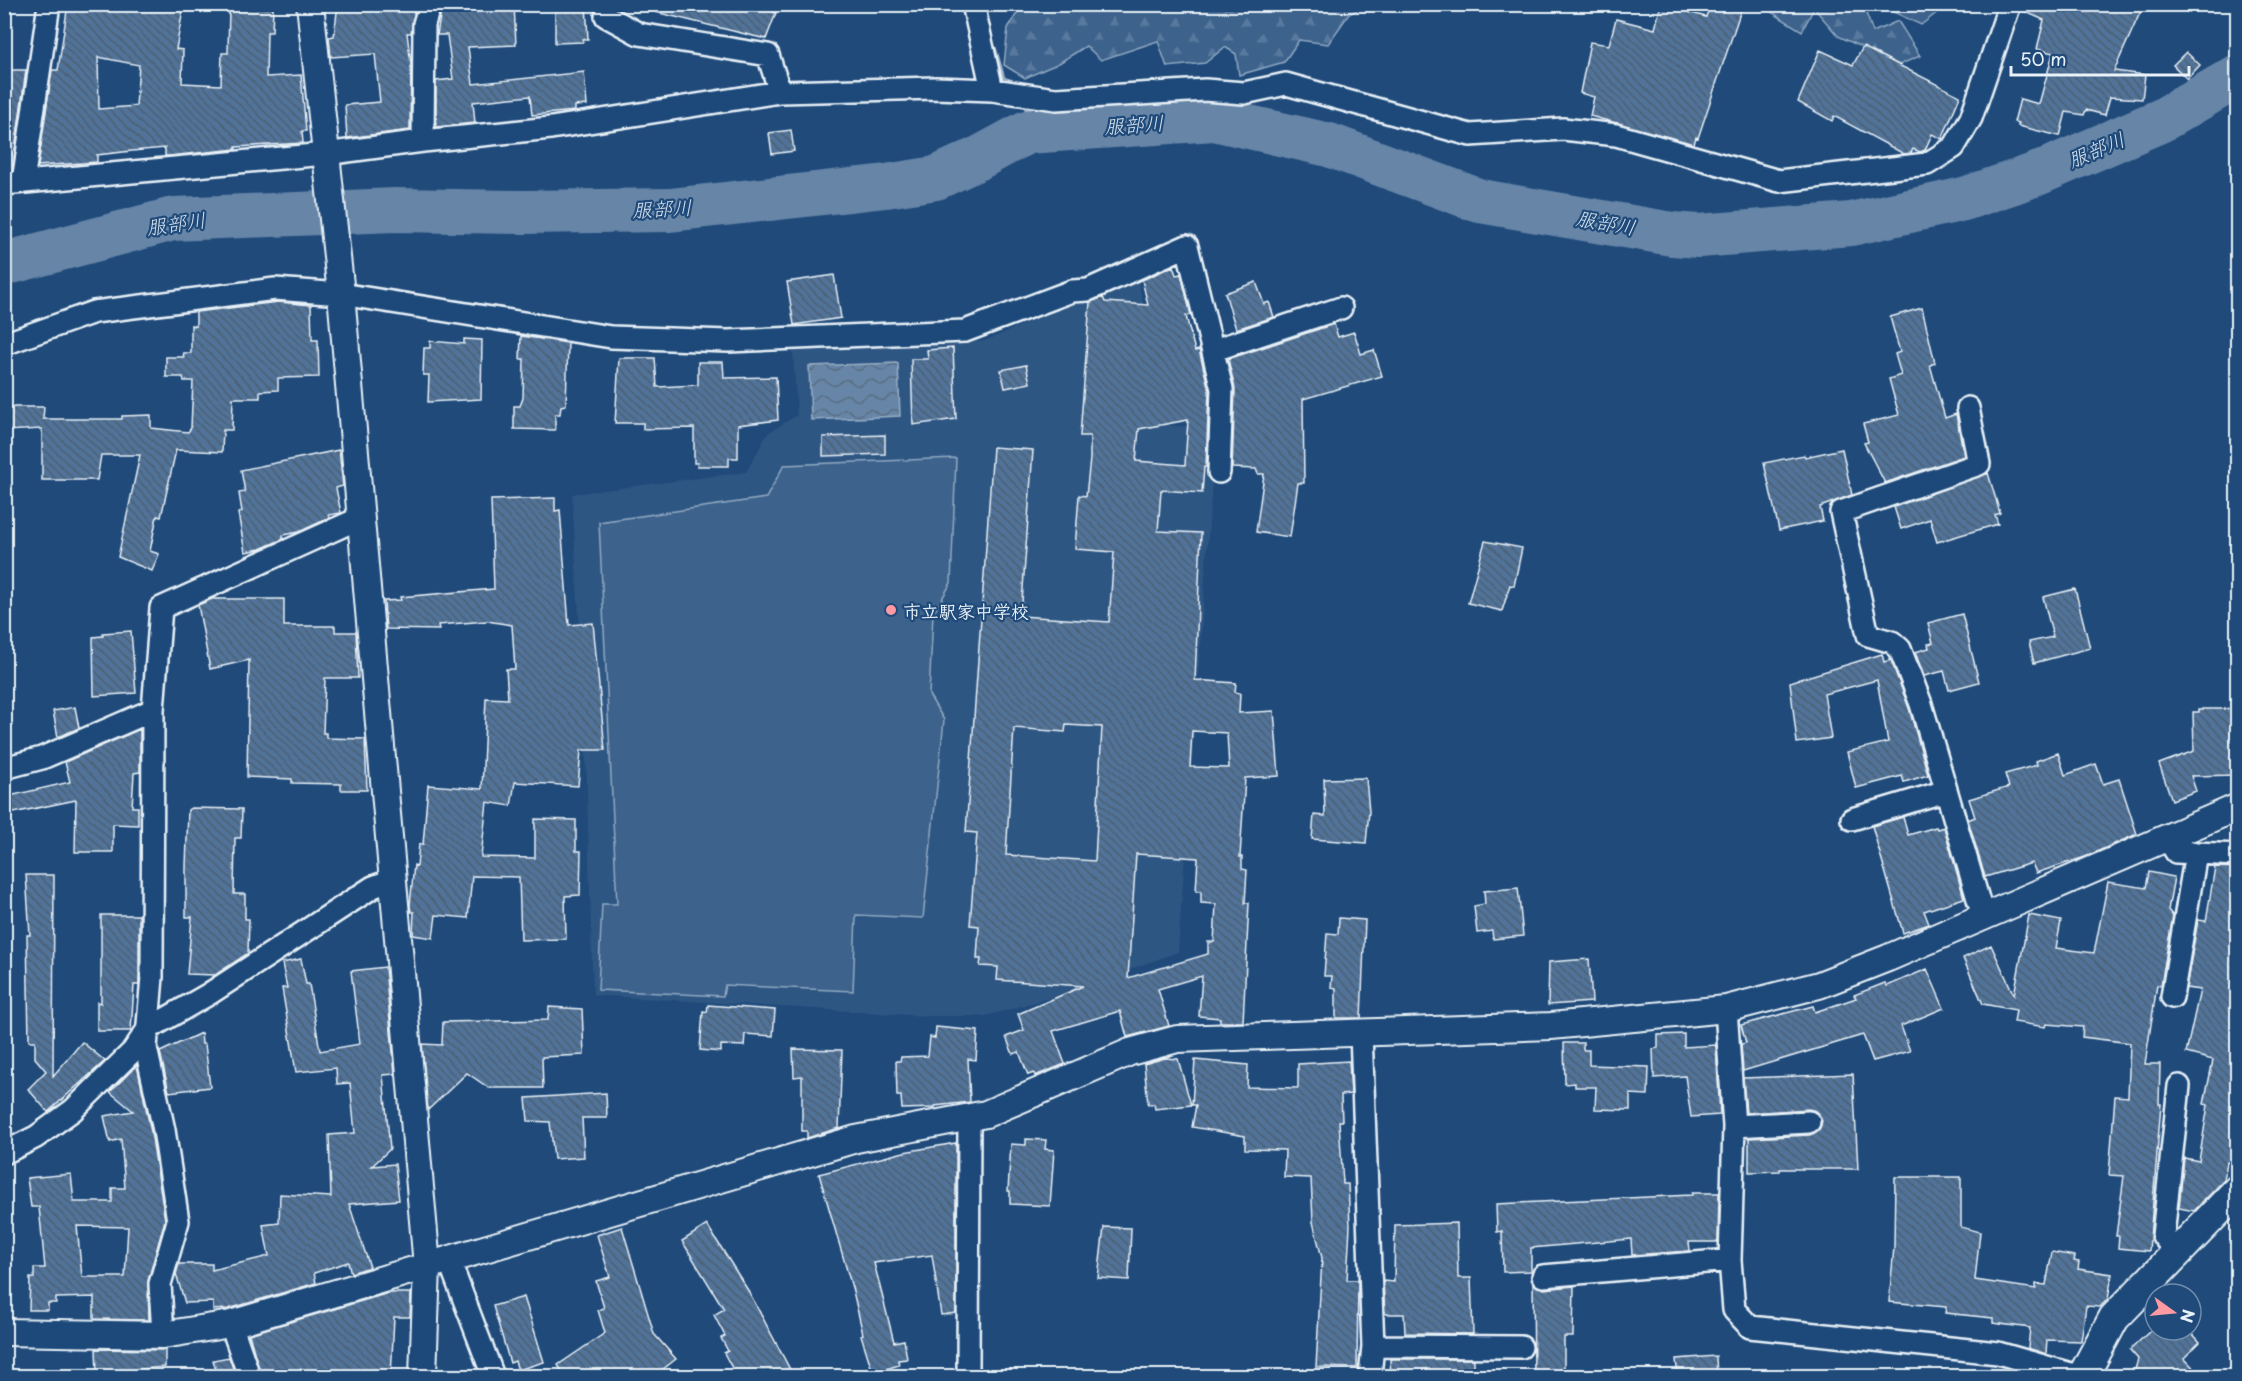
<svg xmlns="http://www.w3.org/2000/svg" width="2242" height="1381" font-family="'Playpen Sans','Klee One',sans-serif">
	<style>
		.built { fill: #2e5683 }
		.forest { fill: url(#forest-firs); stroke: #92aac2; stroke-width: 1.5 }
		.pitch { fill: #3c628c; stroke: #92aac2; stroke-width: 1.5 }
		.water { fill: url(#water-waves); stroke: #9ab0c7; stroke-width: 1.5 }
		.lines { fill: none; stroke-linecap: round; stroke-linejoin: round }
		.stream { stroke: #9ab0c7; stroke-width: 8 }
		.river { stroke: #6685a7; stroke-width: 44 }
		.building { fill: url(#building-back-hatch); stroke: #e8f1f8; stroke-width: 1.5; fill-rule: evenodd }
		.minor-casing { stroke: #e8f1f8; stroke-width: 26 }
		.tertiary-casing { stroke: #e8f1f8; stroke-width: 30 }
		.secondary-casing { stroke: #e8f1f8; stroke-width: 34 }
		.minor { stroke: #1f4a7a; stroke-width: 21 }
		.tertiary { stroke: #1f4a7a; stroke-width: 26 }
		.secondary { stroke: #1f4a7a; stroke-width: 30 }
		.poi-dot { fill: #ff9aa2; stroke: #1f4a7a; stroke-width: 2 }
		.labels { text-anchor: middle; dominant-baseline: central; stroke-width: 4.5; stroke-linejoin: round; paint-order: stroke }
		.poi-label { font-size: 18px; font-weight: bold; fill: #e8f1f8; stroke: #1f4a7a; text-anchor: start }
		.water-label { font-size: 20px; font-style: italic; fill: #d4e1ec; stroke: #1f4a7a }
	</style>
	<defs>
		<pattern id="forest-firs" width="22" height="20" patternUnits="userSpaceOnUse" patternTransform="scale(1.5)"><rect width="22" height="20" fill="#3c628c"/><path d="M5 1l3.5 6h-7zM16 11l3.5 6h-7z" fill="#58799d"/></pattern>
		<pattern id="water-waves" width="16" height="10" patternUnits="userSpaceOnUse" patternTransform="scale(1.5)"><rect width="16" height="10" fill="#6685a7"/><path d="M0 5q4-4 8 0t8 0" fill="none" stroke="#596d82"/></pattern>
		<pattern id="building-back-hatch" width="6" height="6" patternUnits="userSpaceOnUse" patternTransform="scale(1.5)"><rect width="6" height="6" fill="#517399"/><path d="M-1 5l2 2M0 0l6 6M5-1l2 2" fill="none" stroke="#4c5e72"/></pattern>
	</defs>
	<rect width="100%" height="100%" fill="#1f4a7a"/>
	<filter id="ink" filterUnits="userSpaceOnUse"><feTurbulence type="fractalNoise" baseFrequency=".0167" numOctaves="2"/><feDisplacementMap in="SourceGraphic" scale="12" xChannelSelector="R" yChannelSelector="G"/><feConvolveMatrix kernelMatrix="1 2 1 2 8 2 1 2 1" color-interpolation-filters="sRGB"/></filter>
	<g filter="url(#ink)">
		<path class="built" d="M1137,276l34,150 45,1 -38,525 -125,45 -67,19h-61l-332,-21 -8,-270 -13,-231 174,-22 22,-39 29,-18 -4,-64 192,-10z"/>
		<path class="forest" d="M1022,5l5,-1 340,1 -18,9 -21,30 -29,-4 -15,22 -45,13 -3,-21 -11,-7 -20,16 -38,4 -9,-26 -57,19 -15,-14 -27,17 -34,15 -21,-13 4,-37z
			M1760,5h103l10,27 25,-11 22,35 -21,9 -61,-29 -24,-28 -12,23z
			M1884,5v-1l63,1 -26,20 -36,-17z"/>
		<path class="pitch" d="M956,458l-5,125 -18,31 -4,81 15,25 -21,198 -67,-3 -3,76 -128,-6 -2,11 -125,-6 4,-86h15l-18,-382 167,-24 18,-33z"/>
		<path class="water" d="M898,363l2,53 -89,4 -2,-54z"/>
		<g class="lines">
			<path class="stream" d="M993,49l9,31 12,4
				M1027,132l2,-36"/>
			<path class="river" d="M4,264l169,-45 222,-9 129,2 146,-2 216,-24 50,-8 43,-20 48,-26 187,-13 115,26 151,56 192,33 27,2 152,-12 113,-25 73,-25 125,-54 76,-44"/>
		</g>
		<path class="building" d="M68,4h116l-8,45 7,1 -1,33 39,2 1,-32h6l1,-46 44,1 -1,24h-5l-1,45 35,-2 5,56h-4l1,12 -67,4v2l-67,7h-4v-8l-33,3 -35,4v7l-59,4 14,-96h6zM98,57l41,8 -3,41 -37,3z
			M338,4l78,3 -5,26h-4l4,31 -1,66 -63,8 -2,-33 35,-3 -5,-48 -44,3 -2,-20 5,-1z
			M475,4h39l2,41 -48,2 5,37 111,-12 3,33 -12,1v5l-43,4 -2,-19 -57,6 2,21 -39,4v-46l17,-2 -6,-44h-10l4,-24 35,1z
			M555,4h31l2,35h-5v3l-28,1z
			M655,4h102l19,9 -10,26 -111,-27z
			M1661,4l45,13 4,-13h33l-45,134 -2,-1 -2,7 -104,-28 4,-19 -14,-4 10,-51 19,3 7,-26 39,10z
			M2022,4h122l-30,67 31,4 -3,24 -32,-2 -5,18 -19,-5 -2,5 -18,-3 -6,24 -42,-10 1,-3 -5,-1 6,-23 19,5 14,-51 -16,-4 7,-29 -23,-10z
			M1863,47l97,49 -18,43 -10,-5 -7,16 -5,2 -7,-3 -2,4 -7,1 -70,-38 -2,5 -34,-19 22,-52 33,15z
			M2186,52l14,13 -13,14 -14,-14z
			M4,70h22l-13,95h-9z
			M791,130l3,21 -22,3 -3,-21z
			M1173,266l3,9 5,-1 10,41 -5,1 9,35 4,-1 10,40 -3,77h-2l-2,26 -41,-3 -3,41 43,2 -6,147 41,3 -1,9 5,1 -1,20 35,-2 5,65 -34,2 -5,79h2v12l5,1 -2,33h4l-6,119h-23v-4l-21,-2 3,-40 -44,13 11,37 -42,11 -7,-26 -67,20 12,33 -30,12 -1,-3 -6,2 -9,-23 -6,2 -7,-17 18,-7 -6,-16 65,-28 -86,-6 1,-13 -18,-1 1,-7h-4l2,-33 -9,-1 7,-92 -11,-1 27,-385 40,3 -12,166 88,6 5,-70 -39,-3 4,-54 7,1 4,-37v-23h-10l10,-134 13,-5 2,5 43,3 -6,-25zM1188,420l-3,45 -49,-4 3,-32zM1066,725l36,2 -7,134 -89,-6 8,-127 51,4zM1192,731l35,2 2,35 -39,-1zM1136,854l62,4 -2,33h5v12l15,1 -2,38h-6v12l-80,24z
			M834,275l7,43 -47,7 -7,-43z
			M1256,282l8,22 5,-2 5,15 -38,12 -11,-36z
			M279,302l32,3 1,35h6l1,37 -41,1v12l-18,1v7h-27l-1,32h-9l-1,22 -46,-2 -15,67 -4,-1 -7,35 9,3 -7,17 -34,-14 22,-102h-39l-4,25h-55v-51l-38,2v-24h40l-1,12h79v-3l29,-1v13l37,4 3,-4 2,-47h-9l-1,-4h-17v-20h18l-1,-4h8v-28l5,1v-14z
			M1922,308l13,55 -5,2 15,53 11,-4 8,42 -79,27 -21,-40 4,-1 -5,-18 36,-9 -10,-36 12,-4 -6,-21 5,-2 -10,-35z
			M1334,324l4,13 16,-5 7,22 13,-4 8,26 -79,23 1,84h-6l-8,54 -34,-5 8,-58h-6l-2,-5 -24,-1 3,-79 -7,-30z
			M521,336l47,7 -2,62 -5,1 -1,8h-5v16l-41,-1v-23h6l3,-8 1,-39h-4z
			M464,339l18,1 -1,59 -53,3 1,-27h-6l1,-27h6v-7l34,3z
			M953,348l3,71 -43,6 -2,-66h17l-1,-9z
			M619,358h36l2,29 41,-2v-23h25l1,16 52,-1 2,43 -40,5v33h-9v8h-32l1,-3h-4v-35l-51,1v-6h-28z
			M1026,365l4,18 -25,5 -4,-18z
			M885,435v19l-62,2v-19z
			M1842,449l10,46 -32,12 3,14 -44,9 -15,-67 40,-8 1,2z
			M339,450l4,36 -7,2 5,25 -13,2 1,3 -30,14 -16,3v4l-23,10 -15,3 -7,-39 4,-1 -3,-19 6,-1 -4,-22z
			M1988,473l12,40 -5,2 3,9 -61,18 -7,-23 -29,10 -7,-22z
			M555,498v13l5,-1 9,115 24,-2 12,127h-24l-3,36 -63,-4 -4,24 -24,-4 -6,55 54,1v-39l41,1v31h5l-1,44 -15,1 1,43 -45,1 -2,-63 -47,-1 -4,42 -32,-3 -3,23 -20,-3 1,-23h-3l-1,-7 4,-40 3,1 2,-22 4,1 5,-60 54,4 4,-91 22,1 -2,-30h9l-3,-44 -25,-4 -49,4 1,5 -53,-1 -2,-28 17,-1 -1,-3 94,-8 -3,-89z
			M1485,541l37,7 -8,38 -4,-1 -8,26 -34,-8z
			M2075,589l15,59 -56,15 -5,-21 24,-5 -10,-40z
			M212,599h72v27h51v6h21l2,46h-33l-2,55h3v5l39,1 2,51h-26v-6l-49,-1v-4l-45,-2 2,-117 -39,9 -12,-64z
			M1962,614l17,68 -30,8 -5,-19 -20,5 -9,-24 14,-4 -1,-4 5,-1 -5,-20z
			M131,631l5,62 -42,3 -1,-59 10,-1v-3z
			M1882,654l2,8 7,-2 18,48 19,67 -24,7 -2,-6 -46,12 -9,-36 41,-10 -11,-62 -53,14 7,44 -34,5 -7,-61z
			M75,707l4,21 -21,9 -5,-26z
			M2199,709h39v66l-47,1 5,15 -24,9 -13,-36 35,-13 -1,-39h6z
			M140,729v43l-6,1 -2,34h6v18l-25,-1v28h-38l1,-52 -68,14 -3,-17 65,-15 -5,-20z
			M2058,753l7,22 31,-11 7,20 16,-5 18,55 -52,23 -49,16 -4,-10 -47,14 -17,-57 7,-3 -6,-18 40,-12 -4,-13 32,-9 -1,-4z
			M1366,778l3,34 -3,31 -54,-4 2,-24 11,1 -1,-37z
			M191,808l51,1 -1,29h-6l-1,56h11v25h4l-1,34 -33,22 -28,-1 5,-57h-6v-50l2,-57z
			M1903,817l5,18 28,-8 1,2 7,-2 20,71 -40,13 5,13 -26,9 -31,-107z
			M2215,867l23,1v296l-11,-2 -3,18 -30,31 -15,-3 5,-50 15,3 9,-56 -4,-1 9,-44 -27,-7 14,-63 -14,-2 12,-68 8,1z
			M2149,872l25,5 -6,33 5,6 -12,69h-4l-12,79h15l-1,40h2l-12,147 -31,-3 1,-12h-3l8,-60 -15,-1 6,-79 13,1 2,-54 -48,-6 1,-10 -37,-3 -1,3 -31,-5 2,-12 -33,-6 -20,-46 28,-13 23,50 15,-80 32,6 -5,27 38,5 14,-71 38,6z
			M26,875h28l-1,201 29,-34 23,19 -57,51 -20,-23 18,-18 -11,-13v-17h-6l-2,-106h3z
			M1518,888l5,48 -30,3 -1,-8 -15,2 -3,-27 11,-2 -1,-13z
			M101,915h38v70h-5l-3,46h-34v-29l4,1z
			M1339,918l26,2 -4,98h-25v-30l-5,-1 1,-11h-8l3,-43 11,1z
			M301,959l5,25h3l11,67 40,-7 -9,-73 34,-4 10,107 -12,1 7,74 -18,17 23,-2 4,36 -50,4 21,63 -19,6 -3,-11 -34,11 2,10 -88,26 -15,1v-8l-28,1 -9,-29 3,-10h33v6l57,-14 -6,-31 16,-2 1,-29 51,3 -2,-62 26,-2 -5,-50 -13,1 -1,-16 -40,4 -14,-84h5l-5,-25z
			M1589,959l3,43 -44,3 1,-43z
			M1927,969l17,39 -43,18 9,25 -37,10 -10,-26 -120,36 -2,-27 5,-1 -5,-18 72,-19 2,6 41,-14 -2,-3 31,-12 2,3z
			M708,1005l67,5 -2,26 -28,-2 -1,12 -23,-1v7l-21,-2 3,-39 4,1z
			M549,1007l33,2 2,46 -42,2 1,31h-54l-22,-15 -39,37 -6,-66 20,1 1,-23 105,-2z
			M936,1027l42,4 -2,29 -8,-1 2,43 -35,4v2l-33,1 -1,-13h-4l-1,-35h4l1,-4 27,-1 2,-19 5,1z
			M201,1033l1,11h3l5,43 -41,5 -9,-40z
			M1684,1034v13l32,-2 4,70 -29,2 -6,-41 -31,2 -1,-29 5,-1v-13z
			M1564,1043h19v7h6v15l60,2 -1,28 -18,-1v16l-35,-1 1,-22h-21v-4l-10,1z
			M793,1049l49,1 -3,78 -32,10v-7h-5v-55l-8,1z
			M1165,1058l13,1 13,46 -36,4 -1,-5h-6l-4,-40z
			M1195,1060l53,5 -1,22 51,1v-24l51,-3 2,33 -10,1 1,26h-3l4,63h5l2,42 -3,54h11l-1,88 -41,-1 6,-109 -9,-36 -2,-44 -27,-1 1,-27 -40,-1v-13l-53,-9 4,-22h-4z
			M137,1065l14,67 14,88 -17,61 1,39 -55,-1v-22l-38,1v5h-8v7h-19l1,-32h4v-10h11l-6,-61h-8l-4,-29 44,-4 3,28h38v-14h13l-4,-49 -11,3 -6,-26 29,-5 -23,-19zM77,1226l51,1 -3,50h-43z
			M1853,1074l5,95h-78v2l-31,1v-34l61,-3 10,-7 2,-7 -7,-10 -6,-2 -63,4 -3,-35z
			M606,1093l1,25h-25l2,39 -30,2 -4,-37 -22,-1 -2,-23z
			M1026,1139l20,1 -1,9 9,1 -4,56 -40,-2v-13h-2l3,-47 15,1z
			M956,1143v170l-15,2 -9,-60 -58,8 20,79 10,-2 3,19 -9,1 1,5 -26,8 -12,-38 2,-1 -10,-43 -34,-117 85,-22z
			M1895,1177h66v50l19,5 -5,48 61,9v-5l10,1 6,-33 23,4 -1,5 5,1 -1,7 34,5 -4,25 -8,8 -14,-1 -5,35 -34,-1 -1,14 -18,-6 2,-20 -37,-5v-5l-48,-5 1,-6 -57,-5 5,-55z
			M1692,1193h27l-1,49h-29l1,9 -58,4 -1,-16 -100,9v23l-28,1 -1,-41 -5,1 -1,-28 196,-9z
			M1457,1223l1,55h13l2,56 -68,-1 -1,-19h-19l-2,-33 11,1 1,-57z
			M707,1225l42,67 45,85h-57l-13,-24 4,-2 -7,-13 4,-2 -11,-21 10,-6 -42,-68z
			M622,1227l32,107 22,25 -23,18h-88l-7,-12 47,-32 -7,-23 6,-2 -8,-27 14,-4 -13,-42z
			M1104,1227l27,1 -2,52 -31,-2z
			M1533,1284l11,5 30,-3 -1,51h-9v40h-30z
			M389,1293h22l-1,24h-16l-3,60h-130l-12,-43z
			M524,1297l20,65 -26,8 -3,-9 -5,2 -17,-57z
			M2151,1330h38l11,12 -16,16 18,19h-69l5,-18 -8,-9z
			M96,1349l69,1v17l-68,6z
			M1716,1356l1,21h-39l-2,-18z
			M229,1357l7,20h-18l-5,-17z
			M1390,1359h84v14h-9v4h-74z"/>
		<g class="lines">
			<g class="minor-casing">
				<path id="minor" d="M973,4l19,86
					M606,16l33,18 129,21 12,37
					M423,141l1,-117 6,-20
					M23,182l26,-178
					M4,184l321,-30 98,-13 128,-13 229,-36 156,-4 56,2 64,9 149,-9 39,3 42,-9 184,51 93,-6 53,6 163,46 148,-17 27,-17 17,-29 39,-114
					M4,344l90,-32 181,-23 66,5 270,43 117,4 237,-10 107,-40 16,-1 99,-44 35,143 -3,83
					M1214,350l127,-42
					M1968,408l11,56 -138,48 27,123 24,7 8,7 21,55 62,212
					M4,768l38,-10 111,-48
					M1852,819l94,-28
					M2167,838l9,14 62,3
					M2172,997l24,-144
					M1726,1009l8,117 -4,134 4,50 16,17 248,26 80,23
					M1361,1033l12,313 -3,30
					M1734,1126l75,-4
					M4,1153l32,-16 37,-27 60,-59 15,-22 61,-35 164,-107 19,-7
					M2176,1252l-13,-16 16,-150
					M449,1260l44,116
					M1543,1276l187,-16
					M231,1324l18,52
					M163,1335l-3,-51 18,-63 -14,-91 -18,-82 6,-71 1,-267 8,-102 199,-90
					M1373,1346l148,1
					M968,1376l1,-258"/>
			</g>
			<g class="tertiary-casing">
				<path id="tertiary" d="M310,4l31,290 86,972 -4,110
					M4,1332l159,3 68,-11 625,-185 130,-25 144,-62 47,-13 374,-13 175,-17 93,-24 69,-27 350,-151"/>
			</g>
			<g class="secondary-casing">
				<path id="secondary" d="M2083,1376l31,-58 124,-128"/>
			</g>
			<use href="#minor" class="minor"/>
			<use href="#tertiary" class="tertiary"/>
			<use href="#secondary" class="secondary"/>
		</g>
	</g>
	<circle class="poi-dot" cx="891" cy="610" r="6"/>
	<g class="labels">
		<g class="poi-label">
			<text x="903" y="610">市立駅家中学校</text>
		</g>
		<g class="water-label">
			<text transform="translate(1134 124) rotate(-4)">服部川</text>
			<text transform="translate(2096 149) rotate(-23)">服部川</text>
			<text transform="translate(662 208) rotate(-3)">服部川</text>
			<text transform="translate(1606 222) rotate(10)">服部川</text>
			<text transform="translate(176 223) rotate(-8)">服部川</text>
		</g>
	</g>
	<rect width="2242" height="1381" fill="none" stroke="#1f4a7a" stroke-width="24"/>
	<rect x="12" y="12" width="2218" height="1357" fill="none" stroke="#e8f1f8" stroke-width="2" filter="url(#ink)"/>
	<g transform="translate(2173 1312) rotate(105)"><circle r="28" fill="#1f4a7a" stroke="#6f8dac" stroke-width="1.5"/>
	<path d="M0-4.5L10 22L0 15L-10 22Z" fill="#ff9aa2"/>
	<text y="-9" font-size="16" font-weight="bold" text-anchor="middle" fill="#e8f1f8">N</text>
	</g>
	<path d="M2011 66v9h178v-9" fill="none" stroke="#e8f1f8" stroke-width="3"/>
	<text x="2020" y="66" font-size="18" fill="#e8f1f8" stroke="#1f4a7a" stroke-width="4.5" paint-order="stroke">50 m</text>
</svg>
